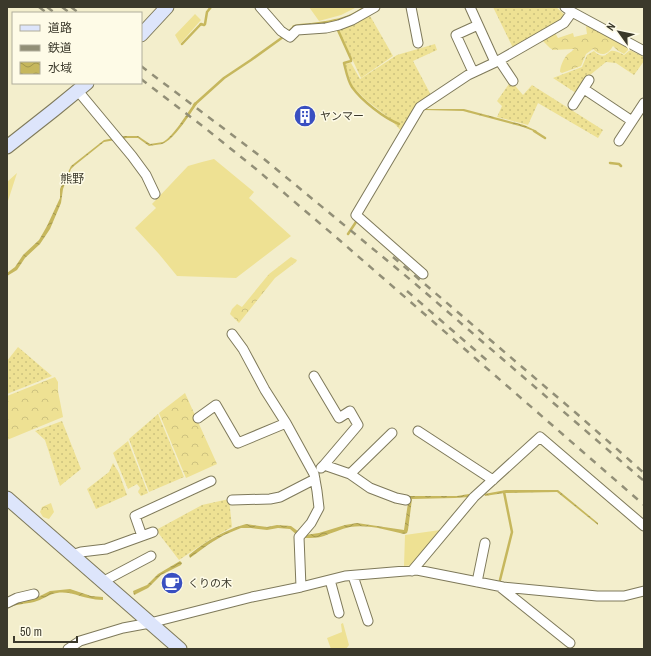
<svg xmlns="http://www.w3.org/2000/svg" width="651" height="656" font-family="'Archivo Narrow','Noto Sans JP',sans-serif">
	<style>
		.grass { fill: url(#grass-dots) }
		.forest { fill: url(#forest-crowns) }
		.garden { fill: #eee193 }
		.water { fill: url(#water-waves) }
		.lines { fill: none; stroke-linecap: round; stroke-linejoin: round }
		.stream { stroke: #c6b75d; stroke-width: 2.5 }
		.street-casing { stroke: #7e795a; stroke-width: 11 }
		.secondary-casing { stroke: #7e795a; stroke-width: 15 }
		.street { stroke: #fff; stroke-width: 9 }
		.secondary { stroke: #dde5fb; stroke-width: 13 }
		.rail { stroke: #928f77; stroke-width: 2.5; stroke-dasharray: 7 7; stroke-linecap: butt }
		.labels { text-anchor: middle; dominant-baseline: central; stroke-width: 3; stroke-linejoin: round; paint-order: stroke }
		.poi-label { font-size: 11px; fill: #3b392b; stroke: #fefbe7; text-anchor: start }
		.neighbourhood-label { font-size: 12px; fill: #3b392b; stroke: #fefbe7 }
	</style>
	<defs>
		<pattern id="grass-dots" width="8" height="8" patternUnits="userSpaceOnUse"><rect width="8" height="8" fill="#eee193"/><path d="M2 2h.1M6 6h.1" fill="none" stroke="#cdc27f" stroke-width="1.8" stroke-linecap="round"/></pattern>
		<pattern id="forest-crowns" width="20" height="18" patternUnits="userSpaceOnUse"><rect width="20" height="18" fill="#eee193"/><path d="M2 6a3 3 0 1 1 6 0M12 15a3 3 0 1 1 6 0" fill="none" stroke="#cdc27f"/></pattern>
		<pattern id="water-waves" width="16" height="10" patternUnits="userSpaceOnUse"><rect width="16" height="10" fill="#c6b75d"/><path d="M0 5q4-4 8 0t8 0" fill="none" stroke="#a2964d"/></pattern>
	</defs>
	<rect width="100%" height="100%" fill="#f3eecc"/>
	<path class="grass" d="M493,7h63l10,9 -52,34z
		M369,14l24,42 -32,22 -23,-49z
		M435,44l2,6 -24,11 19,36 -29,36 -14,-15 -23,-18 -14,-14 -7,-22 6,-1 9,16 37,-24z
		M630,50l14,7v4l-10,14 -18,-12 -10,-1 -16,13 -14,18 -23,-15 29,-11 5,-12 7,-4c3,3 7,6 12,4 0,0 4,-4 5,-4 4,-1 9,2 13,4z
		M511,81l12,14 9,-10 11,7 -15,33 -31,-8 5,-11 -5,-5z
		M543,92l60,38 -5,8 -60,-35z
		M18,347l34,29 -45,18v-33z
		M158,414l26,63 -35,15 -20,-53z
		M62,421l19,48 -21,17 -15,-46 -10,-9z
		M128,441l20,52 -7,3 -3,-4 2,-4 -3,-4 -9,5 -15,-36z
		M113,463l6,10 8,22 -31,14 -9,-20 22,-17z
		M229,499l3,28 -23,13 -30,20 -23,-30 46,-25z"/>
	<path class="forest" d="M589,23l41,25 -6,6 -7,-4 -4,-4c-5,9 -12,11 -20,3l-7,5 -5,12 -19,7 -2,-1c0,-5 3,-12 6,-16 2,-3 6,-4 8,-7l-21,1 -3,-2 -9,-9 13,-8 4,7 15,-5 1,4 13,-3 -1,-7z
		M291,257l6,3 -1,2 -21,16 -36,45 -9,-9 2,-5 5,-5 5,3 27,-33z
		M55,377l3,5v9l5,26 -56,23v-44z
		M185,393l32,71 -31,14 -27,-65z
		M51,503l3,9 -5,7 -6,-2 -3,-5 2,-5z"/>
	<path class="garden" d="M309,7h48l-16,8 -22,6z
		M195,14l6,6 -21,24 -5,-9z
		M214,159l40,33 -5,6 42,38 -55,42 -59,-2 -18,-22 -24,-26 21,-20 -4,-4 36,-38 14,-4z
		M17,173l-10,31v-22z
		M440,530l-27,35 -9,1 1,-31z
		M343,623l6,22 -3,4h-15l-4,-11 15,-6 -1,-8z"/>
	<path class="water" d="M363,7h6l-20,11 -20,5 -35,6 -2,-3c6,-3 13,-2 19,-3 21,-3 34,-4 52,-16z
		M195,102l2,2c-7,10 -23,36 -35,40 -4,1 -9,1 -13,2l-11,-8h-11l-23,4 -30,24 -3,3 -8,20 -2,14 -11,26 -10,15 -15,14 -8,12 -10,6v-3l8,-6 8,-12 16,-15 8,-14 13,-28v-9l11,-23 33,-26 21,-4h13l12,8c4,-1 9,-1 13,-2 10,-5 25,-30 32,-40z
		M422,109h42l60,16 13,6 -1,1 -13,-5 -60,-16 -40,-1z
		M506,490h52l40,33v2l-41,-33 -53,1 -19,3 -1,-2z
		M469,494v3l-14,1 -43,1 -4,31 -1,3 -3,1c-17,-4 -36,-10 -54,-7 -9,2 -18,6 -26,9 -6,2 -13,2 -19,2v-3l14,-2 26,-8 12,-2 47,7 5,-34h48z
		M246,524l21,3 10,-2 14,1 8,6 -2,3 -7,-6 -12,-1 -11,2 -16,-2h-10l-17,7 -15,9 -19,14 -1,-3c5,-4 10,-8 16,-12 13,-8 26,-15 41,-19z
		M180,561l2,2 -1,2 -20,10 -13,13 -14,7 -1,-4 14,-6 11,-11z
		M70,589l21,7 12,1v3c-5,0 -10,-1 -15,-2 -10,-2 -20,-7 -31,-5 -8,1 -15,7 -23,9 -9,2 -19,2 -27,7v-4l31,-8 12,-6z"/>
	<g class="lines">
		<path class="stream" d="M337,28l14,31v2l-7,2c2,8 4,18 8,24 10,14 32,31 47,37
			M182,44l18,-19 1,-1 3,1 1,-1 2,-12 4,-5
			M194,105l30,-27 27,-18 32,-23 11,-10 1,-1
			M534,131l11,7
			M610,163l9,1 2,2
			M348,234l10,-15
			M500,580l12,-48 -8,-40"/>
		<g class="street-casing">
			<path id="street" d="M260,7l21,24 9,6 7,-7 29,-2 13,-3 13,-5 23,-13
				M411,7l7,36
				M470,7l25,55
				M565,7l7,5 72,39
				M499,60l14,21
				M473,72l-17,-37 22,-10
				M584,89l48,32
				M78,91l54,65 14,19 9,19
				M573,105l16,-25
				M619,141l25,-38
				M423,274l-67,-59 64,-108 48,-32 30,-14 66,-38 8,-11
				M232,334l11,15 22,41 21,33 28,51 3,17 2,17 -8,15 -12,14 2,50
				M314,376l25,42 11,-7 8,14 -34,40
				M198,418l18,-13 22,38 48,-20
				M418,431l75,49
				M321,468l3,-3 26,9 20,14 26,10 10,2
				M350,474l42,-41
				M232,500l38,-1 10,-2 35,-18
				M142,536l-7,-20 76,-35
				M72,555l9,-3 25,-3 47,-17
				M412,571l62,-74 66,-60 104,89
				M353,576l15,45
				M330,580l9,33
				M102,582l49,-26
				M477,582l8,-39
				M499,586l71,57
				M7,603l10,-5 17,-4
				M68,649l12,-8 43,-13 27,-5 102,-26 49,-10 44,-11 72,-6 86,17 94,9h27l20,-5"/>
		</g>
		<g class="secondary-casing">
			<path id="secondary" d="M141,35l26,-28
				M7,147l47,-37 33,-27
				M7,498l173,151"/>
		</g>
		<use href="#street" class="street"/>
		<use href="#secondary" class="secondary"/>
		<path class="rail" d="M39,7l8,6
			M47,7l8,6
			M62,7l8,6
			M71,7l8,6
			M141,66l123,93 148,122 232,200
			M141,79l64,49 51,41 81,69 307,267
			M393,257l183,156 68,60
			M407,291l83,72"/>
	</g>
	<defs>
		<g id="building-disc" transform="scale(1.15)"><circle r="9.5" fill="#394fc1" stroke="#fefbe7"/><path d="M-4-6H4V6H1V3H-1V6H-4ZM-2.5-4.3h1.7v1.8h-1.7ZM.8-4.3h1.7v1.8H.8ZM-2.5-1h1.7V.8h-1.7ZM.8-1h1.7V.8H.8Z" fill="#fff"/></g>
		<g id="cafe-disc" transform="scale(1.15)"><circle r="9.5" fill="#394fc1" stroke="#fefbe7"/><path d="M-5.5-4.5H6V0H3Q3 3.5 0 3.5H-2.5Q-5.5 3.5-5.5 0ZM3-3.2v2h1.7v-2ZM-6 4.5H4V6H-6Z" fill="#fff"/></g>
	</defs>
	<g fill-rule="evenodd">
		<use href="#building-disc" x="305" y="116"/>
		<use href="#cafe-disc" x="172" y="583"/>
	</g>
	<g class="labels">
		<g class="poi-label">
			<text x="320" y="116">ヤンマー</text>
			<text x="188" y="583">くりの木</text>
		</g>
		<g class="neighbourhood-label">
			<text x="72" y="179">熊野</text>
		</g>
	</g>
	<rect width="651" height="656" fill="none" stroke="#3b392b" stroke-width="16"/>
	<rect x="12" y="12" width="130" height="72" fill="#fefbe7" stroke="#b0ad9c"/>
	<rect x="20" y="25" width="20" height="6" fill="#dde5fb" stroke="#b0ad9c"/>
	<text x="48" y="32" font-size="12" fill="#3b392b">道路</text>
	<rect x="20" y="45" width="20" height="6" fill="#928f77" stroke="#b0ad9c"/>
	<text x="48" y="52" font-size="12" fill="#3b392b">鉄道</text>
	<rect x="20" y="62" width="20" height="12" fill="url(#water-waves)" stroke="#b0ad9c"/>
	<text x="48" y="72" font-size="12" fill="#3b392b">水域</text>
	<g transform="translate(619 32) rotate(303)" stroke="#fefbe7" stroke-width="3" paint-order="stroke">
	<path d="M0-3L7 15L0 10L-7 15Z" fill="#3b392b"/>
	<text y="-6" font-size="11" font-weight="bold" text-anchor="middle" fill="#3b392b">N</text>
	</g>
	<path d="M14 636v6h63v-6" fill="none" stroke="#3b392b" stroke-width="2"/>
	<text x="20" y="636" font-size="12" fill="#3b392b" stroke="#fefbe7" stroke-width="3" paint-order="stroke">50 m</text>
</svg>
